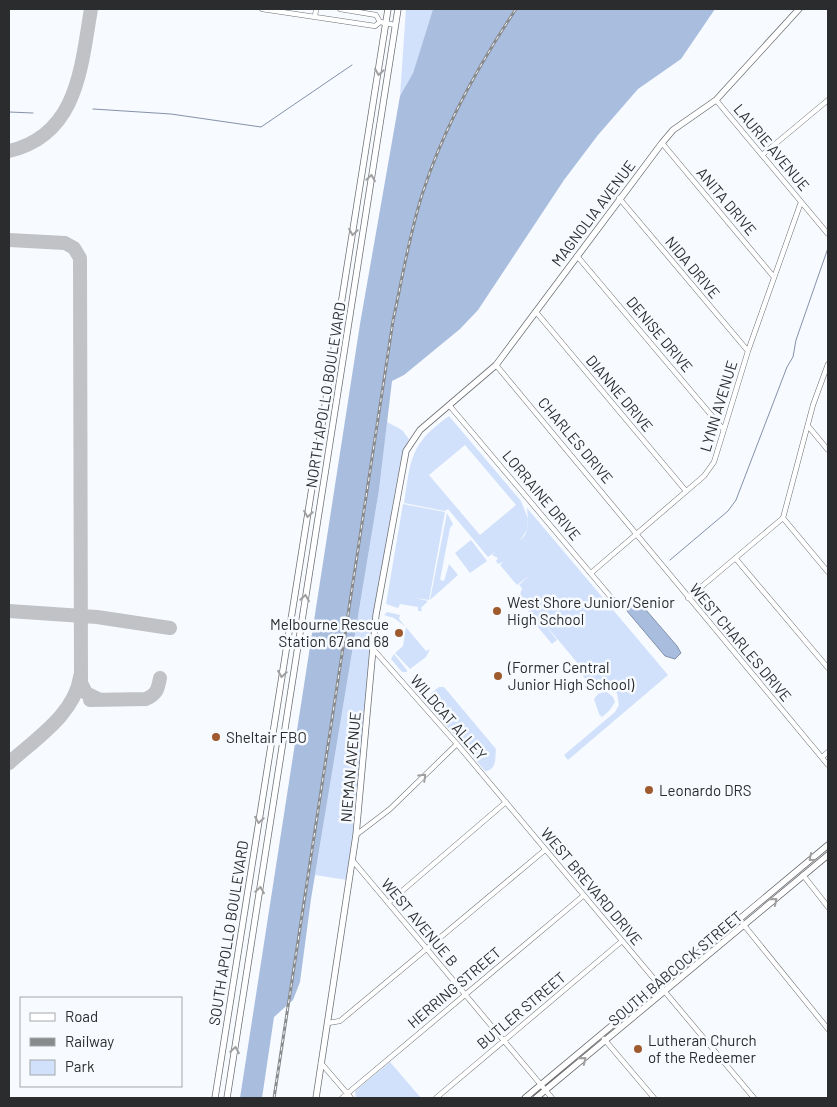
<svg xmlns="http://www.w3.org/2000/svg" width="837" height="1107" font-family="Barlow,sans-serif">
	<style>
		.green { fill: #d1e1fb; fill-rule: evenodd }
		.forest { fill: #a9bddf }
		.water { fill: #a9bddf; stroke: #8392aa }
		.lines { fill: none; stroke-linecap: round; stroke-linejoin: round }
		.stream { stroke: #8392aa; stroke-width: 1 }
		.taxiway { stroke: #c0c2c5; stroke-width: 14 }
		.street-casing { stroke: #6d6f72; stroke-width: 5.5 }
		.secondary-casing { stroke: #6d6f72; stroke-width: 7 }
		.street { stroke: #fff; stroke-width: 4.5 }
		.secondary { stroke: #fff; stroke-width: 5.5 }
		.rail-casing { stroke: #888a8c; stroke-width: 3 }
		.rail { stroke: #f7fafe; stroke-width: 1; stroke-dasharray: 4; stroke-linecap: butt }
		.oneway { stroke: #a0a0a0 }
		.poi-dot { fill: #9f5a2e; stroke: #f7fafe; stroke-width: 2 }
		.labels { text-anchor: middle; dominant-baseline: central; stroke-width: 5; stroke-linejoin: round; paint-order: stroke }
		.street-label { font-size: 15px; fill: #2b2c2d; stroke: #f7fafe }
		.poi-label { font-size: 15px; fill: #2b2c2d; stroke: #f7fafe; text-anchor: start }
	</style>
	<rect width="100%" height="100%" fill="#f7fafe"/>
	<path class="green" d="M406,9h27l-20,64 -13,23z
		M449,416l72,85 7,18 -1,10 -7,12c10,-10 8,-20 7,-33l141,167 -100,85 -4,-5 51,-43 4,-7 -2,-12 -11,-6 -13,2 -10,-13 3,-3 -48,-57 19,24 -5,4 -19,-23 1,-1 -6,-8 8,-10 -3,-3 -6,5 -7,-9 2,-7 -3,-3 11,-10 -13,10 -17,-20 3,-3 -5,2 -2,-3 2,-3 -6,-3 4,-4 -8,6 -40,-48 -3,2 -41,-8c7,-45 6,-59 45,-87zM465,445l51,60 -36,30 -51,-60z
		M387,422l15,8 7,9 -9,26 -27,150 -19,219 -7,46 -32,-5 64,-385z
		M403,504l42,8 -16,88 -13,-2 12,3 -7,7 1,3h-4v-4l-18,-3 -2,4 -12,-4z
		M447,513l6,11 -3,4 -10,52 4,1 5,-17 9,11 -28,25z
		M471,540l16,21 -17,12 -15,-20z
		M387,612l13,3 -1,4 27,32 4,-2 -4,8 -16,12 -15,-16 8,-7 3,-19 -12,-9 -10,-3z
		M394,654l13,16v2h-5l-11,-13z
		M439,687h5l52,62c-1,9 1,21 -11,22l-57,-67 3,-11z
		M606,691l7,6 2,5 -6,9 -7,6 -3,-3 -5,-15 4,-5z
		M390,1062l31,36h-65l-1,-7z"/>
	<path class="forest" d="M433,9h282l-34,50 -43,30 -40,46 -34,45 -86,130 -18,19 -56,46 -12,6 -13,109 -68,409 -11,83 -7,18 -19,17 -12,81h-22l120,-774 40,-228 13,-23z"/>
	<path class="water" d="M635,601l11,9 31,36 4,7 -6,6 -10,-3 -38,-45v-5z"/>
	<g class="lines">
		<path class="stream" d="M93,109l78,5 90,13 91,-62
			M9,112l24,1
			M670,560l58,-49 8,-11 51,-133 6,-10 3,-17 32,-92"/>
		<path class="taxiway" d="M9,151c69,-16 72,-84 82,-142
			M9,240l56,3 9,5 6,10 1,425 5,10 12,6
			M9,611l88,6 73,11
			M90,700l56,-1c11,-5 12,-10 14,-21
			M9,763c25,-23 66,-49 71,-86"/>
		<g class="street-casing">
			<path id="street" d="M262,9l113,17 5,-4 15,3
				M340,9l36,6 4,7
				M315,17l1,-8
				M716,100l112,134
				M662,143l111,133
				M762,155l66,-55
				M619,198l129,153
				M577,256l146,173
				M536,312l150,179
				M496,365l332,400
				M449,405l165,196
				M808,426l20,24
				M783,518l45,54
				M736,559l92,109
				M591,573l113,-97 10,-14 34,-111 53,-149
				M688,598l95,-80 30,-113 15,-41
				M373,649l84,95 297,354
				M822,757l6,-5
				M356,835l34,-26 67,-65
				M353,861l199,237
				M803,875l25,32
				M388,903l118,-101
				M743,924l85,105
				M328,1023l12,-2 205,-171
				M604,1039l50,59
				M321,1063l30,35
				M342,1098l241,-202
				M436,1098l186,-157"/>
		</g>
		<g class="secondary-casing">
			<path id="secondary" d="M215,1098l173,-1089
				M227,1098l171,-1089
				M316,1098l40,-263 20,-220 30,-164 14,-21 76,-65 166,-222 11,-13 43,-30 83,-91
				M525,1098l303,-253
				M536,1098l292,-243"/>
		</g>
		<use href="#street" class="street"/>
		<use href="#secondary" class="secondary"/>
		<g class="rail-casing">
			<path id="rail" d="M274,1098l119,-777c9,-42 16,-85 29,-126 21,-66 56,-129 94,-186"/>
		</g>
		<use href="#rail" class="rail"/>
	</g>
	<defs><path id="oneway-chevron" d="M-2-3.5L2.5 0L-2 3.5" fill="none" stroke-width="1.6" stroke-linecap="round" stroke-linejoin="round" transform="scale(1.25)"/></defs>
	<g class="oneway">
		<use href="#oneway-chevron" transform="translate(379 72) rotate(99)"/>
		<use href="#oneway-chevron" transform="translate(371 178) rotate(-81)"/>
		<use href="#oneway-chevron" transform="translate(353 232) rotate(99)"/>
		<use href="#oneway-chevron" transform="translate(308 514) rotate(99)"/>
		<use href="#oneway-chevron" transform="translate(305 598) rotate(-81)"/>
		<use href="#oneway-chevron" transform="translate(282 674) rotate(99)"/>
		<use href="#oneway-chevron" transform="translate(423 777) rotate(-44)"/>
		<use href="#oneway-chevron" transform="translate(259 820) rotate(99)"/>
		<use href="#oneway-chevron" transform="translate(812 858) rotate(140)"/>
		<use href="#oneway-chevron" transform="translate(260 890) rotate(-81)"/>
		<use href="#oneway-chevron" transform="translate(774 901) rotate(-40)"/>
		<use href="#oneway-chevron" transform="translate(235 1050) rotate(-81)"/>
		<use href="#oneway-chevron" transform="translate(583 1060) rotate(-39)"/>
	</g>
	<g class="poi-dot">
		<circle cx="497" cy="611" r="5"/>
		<circle cx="399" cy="633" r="5"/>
		<circle cx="498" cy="676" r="5"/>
		<circle cx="216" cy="737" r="5"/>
		<circle cx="649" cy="790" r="5"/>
		<circle cx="638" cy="1049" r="5"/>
	</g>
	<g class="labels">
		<g class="street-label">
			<text transform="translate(772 147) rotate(50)">LAURIE AVENUE</text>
			<text transform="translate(727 201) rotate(50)">ANITA DRIVE</text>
			<text transform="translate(593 213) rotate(-53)">MAGNOLIA AVENUE</text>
			<text transform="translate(693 267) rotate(50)">NIDA DRIVE</text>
			<text transform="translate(660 334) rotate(50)">DENISE DRIVE</text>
			<text transform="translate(620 393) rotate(50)">DIANNE DRIVE</text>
			<text transform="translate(325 395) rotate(-81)">NORTH APOLLO BOULEVARD</text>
			<text transform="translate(718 406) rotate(-73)">LYNN AVENUE</text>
			<text transform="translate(576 440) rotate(50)">CHARLES DRIVE</text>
			<text transform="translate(542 495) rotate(50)">LORRAINE DRIVE</text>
			<text transform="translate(741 642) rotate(50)">WEST CHARLES DRIVE</text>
			<text transform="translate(449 717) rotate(49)">WILDCAT ALLEY</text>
			<text transform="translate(350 767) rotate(-85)">NIEMAN AVENUE</text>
			<text transform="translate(592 886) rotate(50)">WEST BREVARD DRIVE</text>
			<text transform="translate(420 922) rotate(50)">WEST AVENUE B</text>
			<text transform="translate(228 933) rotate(-81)">SOUTH APOLLO BOULEVARD</text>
			<text transform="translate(675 968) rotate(-40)">SOUTH BABCOCK STREET</text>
			<text transform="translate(454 987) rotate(-40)">HERRING STREET</text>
			<text transform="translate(521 1010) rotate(-40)">BUTLER STREET</text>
		</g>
		<g class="poi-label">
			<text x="507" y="602">West Shore Junior/Senior<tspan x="507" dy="17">High School</tspan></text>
			<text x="389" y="624" text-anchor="end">Melbourne Rescue<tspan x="389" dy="17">Station 67 and 68</tspan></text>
			<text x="508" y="667">(Former Central<tspan x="508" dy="17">Junior High School)</tspan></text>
			<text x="226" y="737">Sheltair FBO</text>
			<text x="659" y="790">Leonardo DRS</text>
			<text x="648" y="1040">Lutheran Church<tspan x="648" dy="17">of the Redeemer</tspan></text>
		</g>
	</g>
	<rect width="837" height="1107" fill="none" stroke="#2b2c2d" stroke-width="20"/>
	<rect x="20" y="997" width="162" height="90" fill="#f7fafe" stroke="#a5a8aa"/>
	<rect x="30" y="1013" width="25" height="8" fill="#ffffff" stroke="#a5a8aa"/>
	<text x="65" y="1022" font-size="15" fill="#2b2c2d">Road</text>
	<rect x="30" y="1038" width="25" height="8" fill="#888a8c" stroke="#a5a8aa"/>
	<text x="65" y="1047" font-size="15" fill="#2b2c2d">Railway</text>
	<rect x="30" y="1060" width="25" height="15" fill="#d1e1fb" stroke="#a5a8aa"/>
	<text x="65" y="1072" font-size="15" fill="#2b2c2d">Park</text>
</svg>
